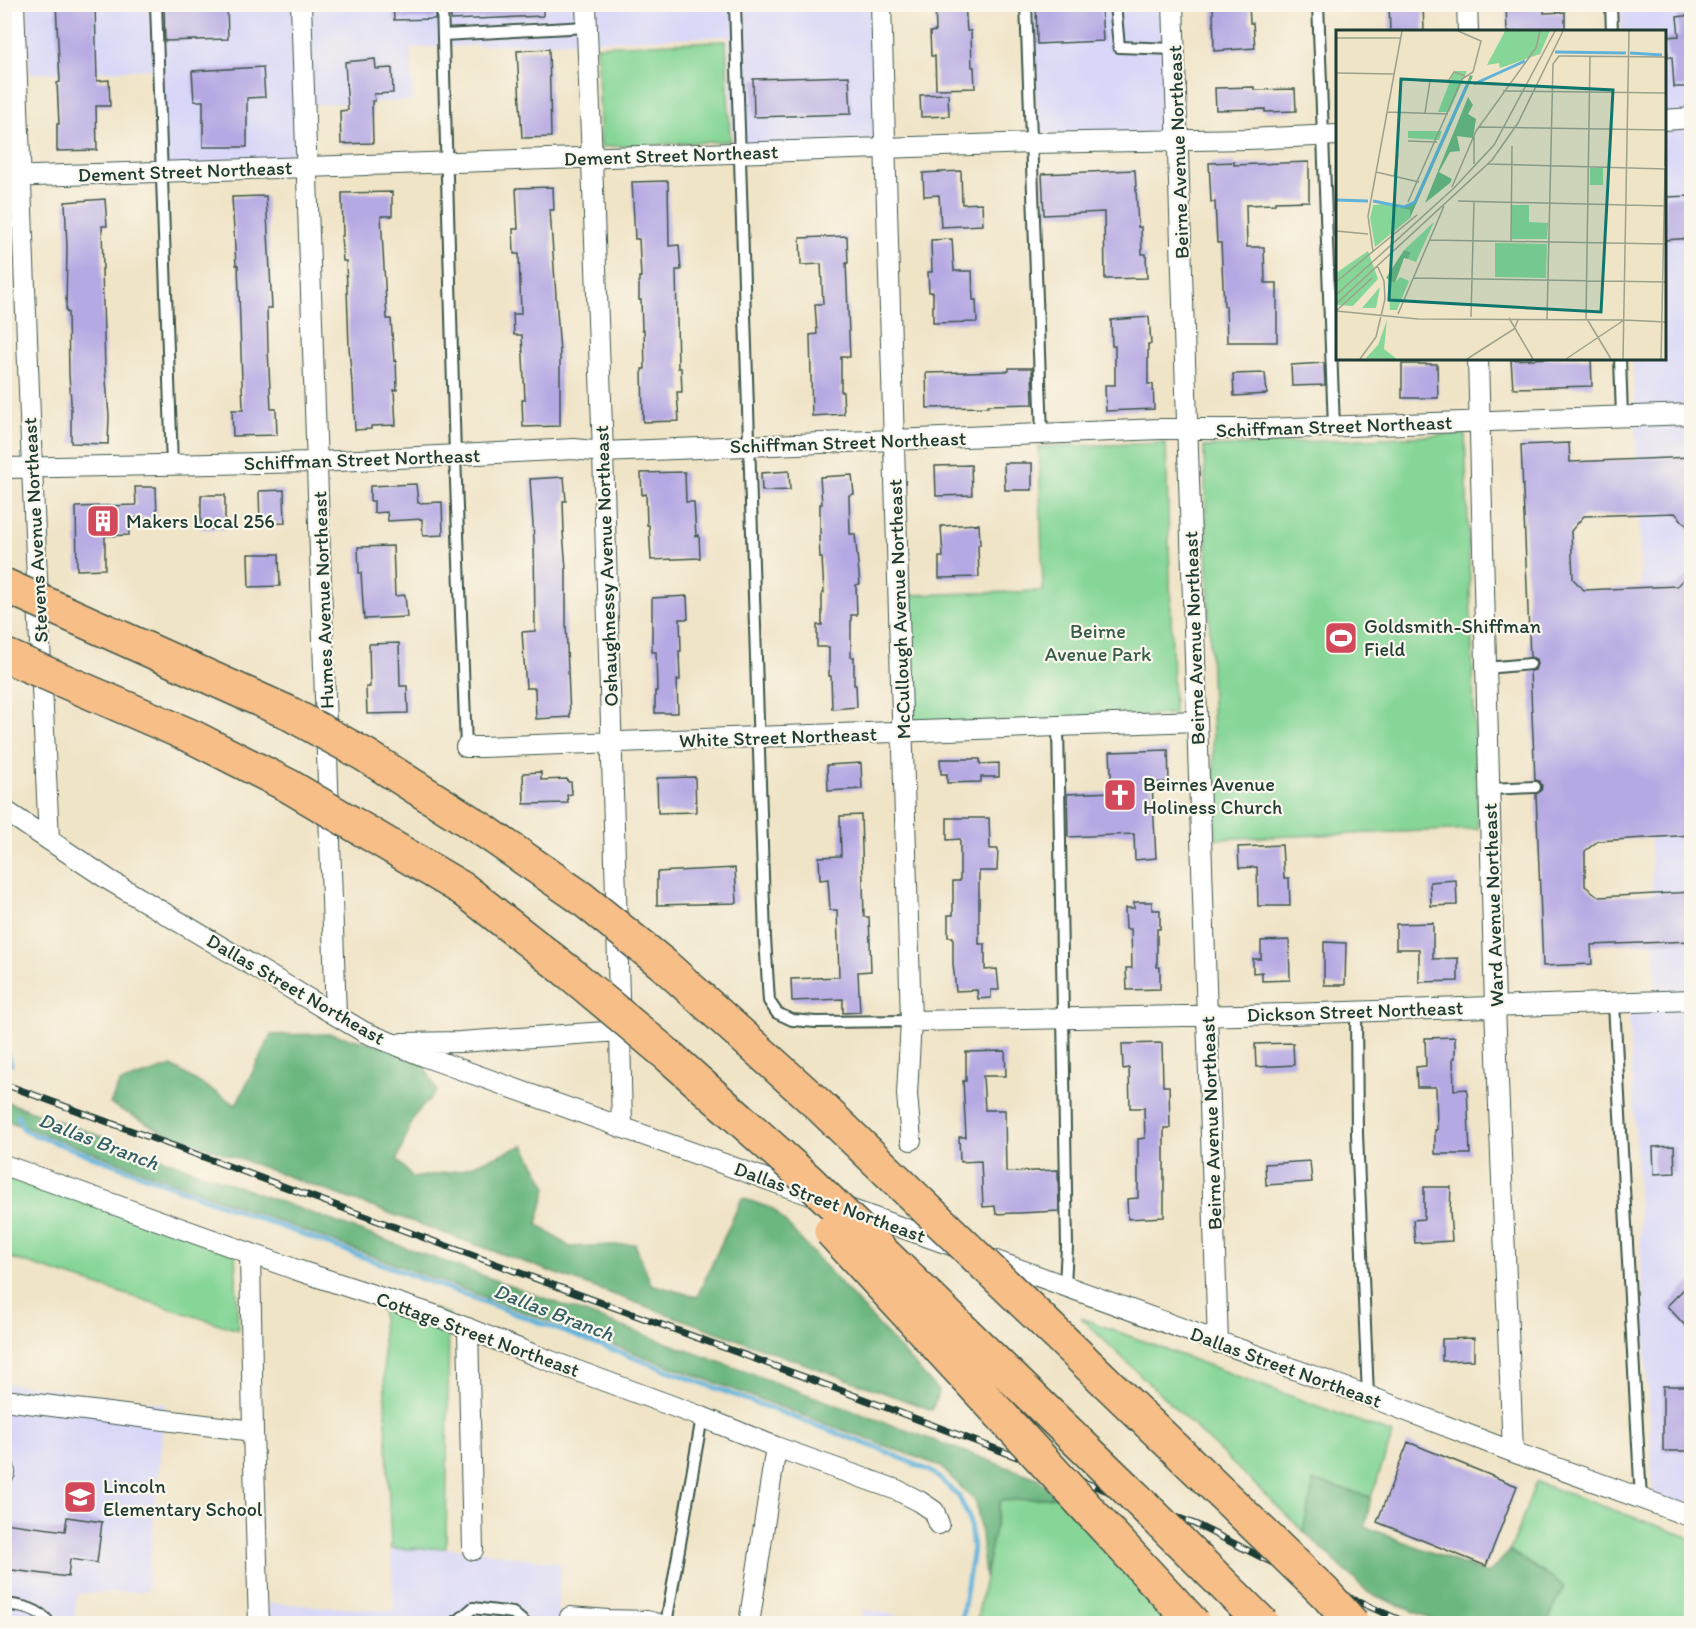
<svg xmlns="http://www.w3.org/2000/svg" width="1696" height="1628" font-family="Itim,sans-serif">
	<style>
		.built { fill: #d8d7f8 }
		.green { fill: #86d697; stroke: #528a66; stroke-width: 1.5 }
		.forest { fill: #6cb780; stroke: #467a5a; stroke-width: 1.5 }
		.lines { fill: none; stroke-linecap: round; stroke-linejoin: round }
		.stream { stroke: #60b2db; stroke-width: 5 }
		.building { fill: #b5a9e3 }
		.lane-casing { stroke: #3e564a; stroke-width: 14 }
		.street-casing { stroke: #3e564a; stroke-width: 22 }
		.lane { stroke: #fff; stroke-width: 10 }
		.street { stroke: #fff; stroke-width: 20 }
		.rail-casing { stroke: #1f3d34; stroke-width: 7 }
		.rail { stroke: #fbf7ec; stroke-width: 4.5; stroke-dasharray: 14; stroke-linecap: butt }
		.highway-bridge-casing { stroke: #3e564a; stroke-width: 36; stroke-linecap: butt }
		.highway-bridge { stroke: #f7be87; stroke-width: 33 }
		.labels { text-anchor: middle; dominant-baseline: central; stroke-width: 4.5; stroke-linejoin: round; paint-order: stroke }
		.street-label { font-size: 20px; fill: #1f3d34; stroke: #fbf7ec }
		.poi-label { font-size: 20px; fill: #1f3d34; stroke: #fbf7ec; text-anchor: start }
		.park-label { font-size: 20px; fill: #345c48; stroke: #fbf7ec }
		.water-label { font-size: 21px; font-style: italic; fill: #326066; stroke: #fbf7ec }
		.inset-river { fill: none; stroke: #60b2db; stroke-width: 3 }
		.inset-road { fill: none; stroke: #9ca18c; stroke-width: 1.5 }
		.view { fill: #0f766e; fill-opacity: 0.15; stroke: #0f766e; stroke-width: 3 }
		.inset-edge { fill: none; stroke: #1f3d34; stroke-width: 3 }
	</style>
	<rect width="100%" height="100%" fill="#fbf7ec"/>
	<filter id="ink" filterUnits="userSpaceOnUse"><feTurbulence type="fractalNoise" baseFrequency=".0167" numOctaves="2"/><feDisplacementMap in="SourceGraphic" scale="12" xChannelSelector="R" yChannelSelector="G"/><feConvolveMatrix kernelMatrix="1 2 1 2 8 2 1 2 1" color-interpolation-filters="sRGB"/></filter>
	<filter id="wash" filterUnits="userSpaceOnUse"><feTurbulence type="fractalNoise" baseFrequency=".008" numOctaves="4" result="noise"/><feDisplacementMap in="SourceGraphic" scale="24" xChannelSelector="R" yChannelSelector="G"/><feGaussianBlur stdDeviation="1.35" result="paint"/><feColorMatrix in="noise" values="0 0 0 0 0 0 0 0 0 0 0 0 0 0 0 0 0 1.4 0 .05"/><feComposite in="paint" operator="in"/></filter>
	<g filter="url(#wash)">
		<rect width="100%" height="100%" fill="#f0e4c7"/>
		<path class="built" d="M27,5h847l4,138 -144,5 -5,-112 -318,12 2,53 -118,4v57l-140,6 -3,-99 -122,5z
			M1032,5h133l5,128 -132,1z
			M1621,5h71l-1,1502 -38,-13 -25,-500 28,-2 -23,-633 31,-1v-326l-42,-1z
			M5,1383l160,21 -18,187 -70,3 -3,29 -69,1z
			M446,1548l27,2 87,13 -2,55 30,5h-318l-2,-20 126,8 -3,-62z
			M864,1609l67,14h-70z"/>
		<path class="green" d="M726,41l4,100 -129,6 -4,-101z
			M1465,434l13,395 -262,10 -12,-392z
			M1166,443l8,271 -260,12 -5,-131 134,-4 -4,-144z
			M4,1162l231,87 3,81 -233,-74z
			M381,1292l68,22 -3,234 -55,1z
			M1081,1318l312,116 -22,63 -56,-16 -12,50z
			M1536,1482l155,56v85h-144l16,-37 -53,-35z
			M1057,1497l118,127h-199l24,-123z"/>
		<path class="forest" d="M331,1034l87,20 19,37 -23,25 -17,44 16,18 48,-8 63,-25 23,42 -10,37 33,23 65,-3 16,40 46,13 45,-99 31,11 166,183 -7,18 -772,-280 -50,-26 9,-21 53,-17 64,39 35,-70z
			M4,1101l1033,377 20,19 -57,4 -15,77 -4,-43 -5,-33 -36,-36 -935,-346z
			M1314,1481l57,16 -6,30 123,47 22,-23 54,35 -17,37h-105l-73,-30 -66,-62z"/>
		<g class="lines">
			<path class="stream" d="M4,1047l7,17
				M17,1115l7,16 861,320 47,21 26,23 11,23 4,30 -12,76"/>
		</g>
		<g id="blocks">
			<path class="building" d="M56,4h39l2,77 12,-1 1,26h-14l1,44 -40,1v-27h2l-2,-41 3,-1z
				M164,4h63l1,35 -63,2z
				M393,4h42v15l-41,1z
				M450,4h93v12l-92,4z
				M935,4h30l2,27h4l1,36h2l1,21 -39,1 -1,-33h-4l-1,-24 6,-1z
				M1036,4h65l2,37 -66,3z
				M1213,4h36l1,19h3l2,25 -41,3z
				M1389,4h34l1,28h-34z
				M1506,4h38v9l21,-1v20h-58z
				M1692,15v72h-18l-2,-30h-4l-2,-20 13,-1 -2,-19z
				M549,49l2,88 -29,1 -5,-87z
				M375,59l1,10 16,-1 1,25 -19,1 1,7h-3l1,42 -32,1 -1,-33 8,-1 -3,-48z
				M263,67l2,30 -18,1v49h-44v-46h-9l-2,-30z
				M849,76l2,38 -97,3 -1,-38z
				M1254,87v3l41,-1 1,22 -31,1v-3l-49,1 -1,-22z
				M948,94l1,22 -28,1 -1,-22z
				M1234,162v3l75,-3v39l-34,1v2l-29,1 1,42h17l1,36h12v59h-50l-1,-36h-2l-3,-63h-4l-2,-41h-4l-2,-39z
				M1135,170l3,57h3l1,27h4l1,24 -42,1 -1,-67 -60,3 -2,-41z
				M961,171l1,33 20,-1 1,22 -42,2 -2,-32 -15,1 -1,-23z
				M668,181l1,65 10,-1 2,25h-5l2,98h3l1,24h-5l2,29 -36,1 -1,-53h3l-1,-39h-2l-1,-30h-2v-23h2l-2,-38h-4l-3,-57z
				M553,187l1,23h-4l10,143v73l-37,1 -1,-27h3l-3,-65h-8l-1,-21h8l-2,-60h-5l-1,-25h5l-2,-41z
				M392,192v24h-11l6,103h4l3,42 2,-1 1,30h-3l2,35 -25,1v3l-16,1 -2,-46h-1l-3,-37 -3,-86h-3l-2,-25h2l-1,-43z
				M266,196l6,112h-5l1,42 3,59h5l1,26 -44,1 -1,-26h11l-5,-145h-2l-4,-68z
				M1692,196v42l-27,2v-43z
				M105,199l2,27h-5l1,43h-1l3,99 4,48 -1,28 -37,-1v-42l-2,-26 -1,-63h-2l1,-65 -2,-45z
				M847,236l1,27h-2l4,94h-9v35h2l1,22 -32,2 -2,-81 7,-1 -2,-30h8l-2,-40 -20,1 -1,-27z
				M952,239l2,32h18l1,29h3l1,22 -44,1v-31h-4l-1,-20h4l-1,-32z
				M1149,317l2,27h-3v40h5l1,25 -48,2 -1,-26h10v-39h-3l-1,-26z
				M1552,358h39l1,28 -79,2 -2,-28z
				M1324,363l1,22 -33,1 -1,-21z
				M1402,364h35l1,34h-36z
				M1009,368h23l1,36 -45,1v2l-61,1 -1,-35 83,-2z
				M1265,373l2,21 -33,2 -1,-22z
				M1569,443l1,19 122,-5v74l-17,-18 -91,3 -13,15 2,48 11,11 93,-4 15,-16v265l-94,6 -13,10v35l14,11 93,-5v49l-101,4 1,19 -49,2 -7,-172 5,-3 1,-5 -3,-5 -4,-1 -5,-109 5,-1 2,-6 -1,-5 -6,-2 -9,-212z
				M1004,463h28v27h-27z
				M971,465l1,30 -36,1 -1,-30z
				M789,471l1,19 -28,1 -1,-18z
				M685,472l1,30h8l2,34 3,-1 1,23 -49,2 -2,-35h-2l-1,-31 -4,1 -1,-22z
				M852,475l2,19 -5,1 1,39h5l5,50 -4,1 1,30h-6v42h3v28h2l1,22 -25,2 -1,-33h-2v-29h-12v-22h5v-32h2l-2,-35h-2l-1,-22h1v-32h2l-2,-27z
				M564,477l2,24h-3l1,31h-1l3,37v55l4,93 -34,2 -1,-31h-9l-4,-56 13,-1 -1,-91 -4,-61z
				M416,484l2,19 24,-1 1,33 -20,1 -1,-17 -34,2 -1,-9 -13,1v-12h-4v-15z
				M135,487h21l1,31h-29l1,17 -24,1v33l-28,1 -1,-63 60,-2z
				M284,490l1,33 -25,1 -1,-33z
				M201,495h24v34h-24z
				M979,524l1,21h-2l1,32 -40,1v-21h4l-2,-31z
				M393,546l2,50 10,-1 2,22 -43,2 -3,-46h-2l-1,-26z
				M248,554h31l1,32 -31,1z
				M687,596l1,23h-8l1,32h-2l1,29h-3l1,33h-23v-22h2l-1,-39h-4v-54z
				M399,643l1,43h7l1,27 -41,1 -1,-27h4l-1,-43z
				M1168,750l1,32 -17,1 4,75 -21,2 -1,-26 -66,3 -1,-43 45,-2 -2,-40z
				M940,759h40v5l19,-1v14h-18v5l-34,1v-9h-6z
				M861,763l1,26 -34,2 -1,-26z
				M541,772v8l26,-1 1,3h3l1,12 -5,1 1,8 -44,1 -1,-31z
				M695,777l1,35 -38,1 -1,-35z
				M861,815l3,102h5l2,54 -13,1 2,40 -17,1v-14l-51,2 -1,-22 48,-2 -2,-67h-7l-2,-31 -8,1 -1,-23 22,-1 -1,-40z
				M947,818h42l1,31h8l-1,22h-18v73h6v26l12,-1 2,21h-8v8l-13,1 -1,-9 -21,1 -3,-27v-27h-5v-22h5v-34h7v-42l-13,1z
				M1282,845l2,33h5l1,28h-32l-1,-39 -18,1 -1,-21z
				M735,868l2,35 -80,2v-33z
				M1456,880l1,25 -26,1 -1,-24z
				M1134,902h18v8h8v19h-3v38h3v22l-33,1 -1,-22h6l-1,-39h-5l-1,-21h9z
				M1433,923v36l25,-1v23l-39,1v-33h-23v-25z
				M1289,940l1,40 -28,1v-9l-9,1v-14h8v-18z
				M1324,942l22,1 -1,42h-21z
				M1455,1037v21h-2l1,32 13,-1 3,65h-35v-24h2l-1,-43h-19l-1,-20 10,-1 -1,-28z
				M1162,1043l1,43h6l1,42h-6v89l-36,2 -1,-20 11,-1v-59l7,-1 -1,-30h-14l-1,-40 -6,1 -1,-25z
				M1293,1043l1,22 -38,2 -1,-23z
				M1005,1051l1,25h-23l2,34h20l1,62 52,-2 1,41 -63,3 -1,-8 -12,1 -2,-46 -21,1 -1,-25h7l-3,-56h3v-29z
				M1674,1146l1,27 -21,1 -1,-27z
				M1310,1161l2,21 -46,3 -1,-21z
				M1424,1187h27l-1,24 2,30 -37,2 -2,-23 11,-1z
				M1692,1281v52l-25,-27z
				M1474,1338v22l-32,1v-22z
				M1663,1386h29v65h-29z
				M1408,1442l109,44 -31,80 -109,-44z
				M67,1517l35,5 -5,41 -27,-4 -2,18 -64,-8v-46l61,8z"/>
		</g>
	</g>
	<g filter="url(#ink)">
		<use href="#blocks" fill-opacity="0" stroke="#3e564a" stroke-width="1.5"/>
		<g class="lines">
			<g class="lane-casing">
				<path id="lane" d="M156,4l16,462
					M442,4l13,451 11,292
					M735,4l30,934 4,63 8,12 15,7 24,2 95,-1
					M1026,4l16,430
					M1115,4l4,43 55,2
					M1318,4l16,423
					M1611,4l1,28
					M443,35l144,-8
					M1620,358l2,59
					M1486,668l44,-4
					M1058,726l9,521 -2,38
					M1490,789l45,-2
					M1614,1004l27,496
					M1356,1012l1,122 11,262
					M4,1604c18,2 35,4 46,20
					M451,1624l8,-4 14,-12 40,5 13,11
					M666,1624l36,-207"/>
			</g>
			<g class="street-casing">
				<path id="street" d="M14,4l18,464 17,372
					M301,4l35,1011
					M586,4l17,448 17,579 2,97
					M881,4l30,1017 -4,73 4,46
					M1173,4l45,1339
					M1467,4l1,28
					M1664,120l28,-2
					M4,177l1028,-34 216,-4 90,-4
					M1478,358l17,649 18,445
					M4,468l314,-6 256,-13 29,3 557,-23h101l431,-15
					M466,747h15l716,-26
					M4,810l105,70 255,152 62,25 390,140
					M911,1021l379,-7 402,-14
					M402,1043l58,-1 160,-11
					M4,1165l293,105 137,45 103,41 165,61 74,30 121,43 22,11 15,10 5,13
					M843,1207l114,40
					M250,1253l3,178 6,193
					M985,1257l383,139 145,56 179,65
					M468,1328l5,222
					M4,1400l249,31
					M4,1466l1,7
					M570,1617l38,3 39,1 11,3
					M749,1624l27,-177"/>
			</g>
			<use href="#lane" class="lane"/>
			<use href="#street" class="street"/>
			<g class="rail-casing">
				<path id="rail" d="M4,1084l825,302 366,138 94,47 120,53"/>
			</g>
			<use href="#rail" class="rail"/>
			<g class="highway-bridge-casing">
				<path id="highway-bridge" d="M4,585l283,127 78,43 121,77 94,65 83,67 159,144 503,485 28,31
					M4,655l189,82 96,49 174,103 108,85 98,82 139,124 328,318 127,126
					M831,1231l363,393"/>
			</g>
			<use href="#highway-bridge" class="highway-bridge"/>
		</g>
	</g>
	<defs>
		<g id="building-square" transform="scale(1.725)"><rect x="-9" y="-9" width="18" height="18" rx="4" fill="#d1495b" stroke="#fbf7ec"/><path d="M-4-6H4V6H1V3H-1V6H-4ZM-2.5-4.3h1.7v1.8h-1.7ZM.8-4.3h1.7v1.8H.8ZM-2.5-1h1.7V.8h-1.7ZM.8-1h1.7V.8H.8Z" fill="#fff"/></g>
		<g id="stadium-square" transform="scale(1.725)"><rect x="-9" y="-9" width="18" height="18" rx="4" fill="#d1495b" stroke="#fbf7ec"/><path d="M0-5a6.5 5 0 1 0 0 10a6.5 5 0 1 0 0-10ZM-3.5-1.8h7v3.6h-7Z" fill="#fff"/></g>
		<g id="church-square" transform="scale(1.725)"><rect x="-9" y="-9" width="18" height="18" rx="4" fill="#d1495b" stroke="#fbf7ec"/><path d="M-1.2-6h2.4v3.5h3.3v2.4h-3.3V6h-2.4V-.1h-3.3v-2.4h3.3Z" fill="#fff"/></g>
		<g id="school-square" transform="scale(1.725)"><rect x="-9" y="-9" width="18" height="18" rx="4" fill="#d1495b" stroke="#fbf7ec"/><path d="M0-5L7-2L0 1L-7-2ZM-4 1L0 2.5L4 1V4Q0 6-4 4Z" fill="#fff"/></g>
	</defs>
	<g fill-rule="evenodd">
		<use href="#building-square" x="103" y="521"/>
		<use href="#stadium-square" x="1341" y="638"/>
		<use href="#church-square" x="1120" y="795"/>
		<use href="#school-square" x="80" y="1497"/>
	</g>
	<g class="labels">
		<g class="street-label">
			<text transform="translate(1178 152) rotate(-92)">Beirne Avenue Northeast</text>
			<text transform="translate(671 155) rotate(-2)">Dement Street Northeast</text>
			<text transform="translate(185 171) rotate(-2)">Dement Street Northeast</text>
			<text transform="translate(1334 426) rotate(-2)">Schiffman Street Northeast</text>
			<text transform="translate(848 442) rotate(-2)">Schiffman Street Northeast</text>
			<text transform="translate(362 459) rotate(-2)">Schiffman Street Northeast</text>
			<text transform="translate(35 530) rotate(-93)">Stevens Avenue Northeast</text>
			<text transform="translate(606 566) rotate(-92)">Oshaughnessy Avenue Northeast</text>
			<text transform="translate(323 600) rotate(-92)">Humes Avenue Northeast</text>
			<text transform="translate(899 609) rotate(-92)">McCullough Avenue Northeast</text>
			<text transform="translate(1194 638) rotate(-92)">Beirne Avenue Northeast</text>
			<text transform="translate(778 737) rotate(-2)">White Street Northeast</text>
			<text transform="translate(1493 905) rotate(-92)">Ward Avenue Northeast</text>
			<text transform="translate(296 989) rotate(30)">Dallas Street Northeast</text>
			<text transform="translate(1355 1011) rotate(-2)">Dickson Street Northeast</text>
			<text transform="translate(1211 1123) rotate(-92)">Beirne Avenue Northeast</text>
			<text transform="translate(830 1202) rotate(20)">Dallas Street Northeast</text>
			<text transform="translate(478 1334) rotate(20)">Cottage Street Northeast</text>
			<text transform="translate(1286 1367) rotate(20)">Dallas Street Northeast</text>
		</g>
		<g class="poi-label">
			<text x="126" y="521">Makers Local 256</text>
			<text x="1364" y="626">Goldsmith-Shiffman<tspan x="1364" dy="23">Field</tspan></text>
			<text x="1143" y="784">Beirnes Avenue<tspan x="1143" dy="23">Holiness Church</tspan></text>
			<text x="103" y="1486">Lincoln<tspan x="103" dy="23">Elementary School</tspan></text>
		</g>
		<g class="park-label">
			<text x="1098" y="631">Beirne<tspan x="1098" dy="23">Avenue Park</tspan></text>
		</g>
		<g class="water-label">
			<text transform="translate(99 1141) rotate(21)">Dallas Branch</text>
			<text transform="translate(554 1312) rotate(21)">Dallas Branch</text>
		</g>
	</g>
	<g transform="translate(1336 30)">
		<rect width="330" height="330" fill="#f0e4c7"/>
		<path d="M169,1h45l-10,23 -40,14 -1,-5 -12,2zM118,41h13l-18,41h-11zM72,101h34l-3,9 -31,-2zM254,138h13v17h-13zM48,174l26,6v8l-35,29 -5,-29 3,-13zM176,175h17v17l19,1 -1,16h-35zM98,192l-18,40 -8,-3 3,-7 -7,-2zM159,213l52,1 -1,34 -51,-1zM32,221l10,28 -25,27 -17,-1v-32zM64,247l9,4 -12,29h-7l-2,-31 7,4zM44,257l-4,21h-14l17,-20zM51,290l-3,29 13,10h-32l13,-14z" fill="#86d697"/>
		<path d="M134,45l3,1 -63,142v-8l-10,-2 15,-5zM132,67l5,8 -5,9 8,5 -3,19 -16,-2 3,15 -10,1 -11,20 13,7 -2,4 -25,20zM68,220l7,2 -3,7 -4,-1 -9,25 -9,-5z" fill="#6cb780"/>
		<path class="inset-river" d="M219,22l71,1M294,23l32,2M138,54l51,-23M0,170l32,1M37,171l31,6 11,-5 52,-117"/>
		<path class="inset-road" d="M0,8h65M0,43l58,1M85,51l28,-1 5,-8 11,4M167,61l163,2M51,82l61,2M89,83l5,-32M142,97l188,3M138,107v27M72,111l29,1M152,134l178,5M329,136l1,-43M40,142l43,10M58,146l4,-22M116,157l24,-56 60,-83 4,-17M122,171l208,5M72,172l54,-123 11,-7 8,-31 -23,-10M0,201l32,3M94,210l236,4M175,211l1,-95M37,221l-5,-35 34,-185M77,248l253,4M0,252l81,-67M0,265l118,-107 40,-43 61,-114M0,274l156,-144 26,-37 45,-92M0,281l82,8 206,1M0,281l36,-33M62,284l46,-108M135,287l3,-115M173,288l24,41M211,289l6,-255 6,-8h6l101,1M250,289l4,-263M251,289l24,40M288,290l42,2M24,329l16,-22 9,-38 -1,-18 -7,-16M131,329l47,-30 4,-9M230,329l58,-39M287,329l6,-328M325,329l4,-190"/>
		<path class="view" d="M65,49l212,11 -12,222 -212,-12z"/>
		<rect width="330" height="330" class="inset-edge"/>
	</g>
	<rect width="1696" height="1628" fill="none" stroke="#fbf7ec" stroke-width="24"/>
</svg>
